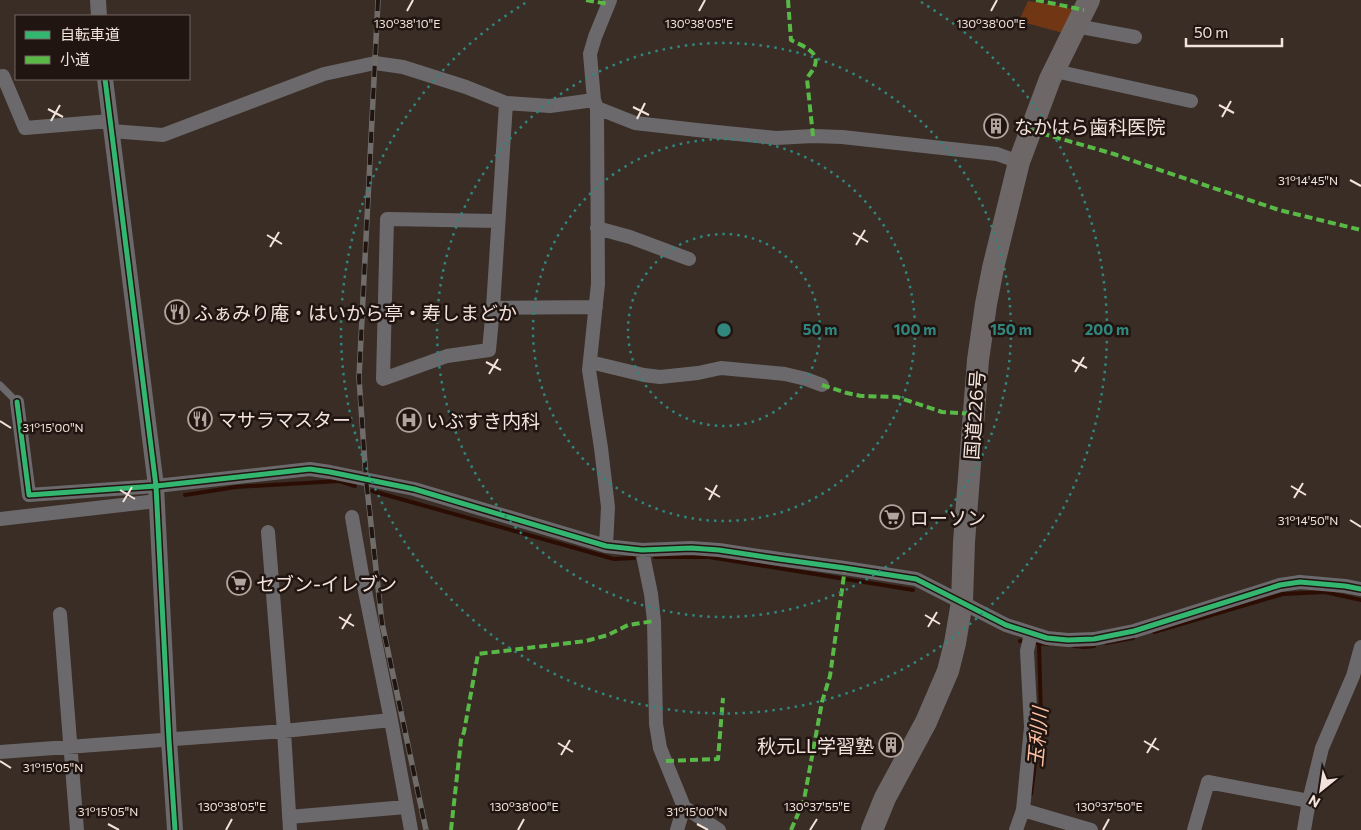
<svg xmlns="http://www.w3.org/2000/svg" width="1361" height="830" font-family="Commissioner,'Noto Sans JP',sans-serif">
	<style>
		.green { fill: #713715 }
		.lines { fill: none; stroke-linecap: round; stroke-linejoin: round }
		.stream { stroke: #2c0d03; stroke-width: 4 }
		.service { stroke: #6b696b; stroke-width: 7 }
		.minor { stroke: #6b696b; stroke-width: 14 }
		.tertiary { stroke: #6b696b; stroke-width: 16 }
		.trunk { stroke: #6d6867; stroke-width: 22 }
		.rail-casing { stroke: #706c6a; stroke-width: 5.5 }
		.rail { stroke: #201510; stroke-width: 4; stroke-dasharray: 11; stroke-linecap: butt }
		.quiet { stroke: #58b947; stroke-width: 4; stroke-dasharray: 8 4; stroke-linecap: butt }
		.cycleway-casing { stroke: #201510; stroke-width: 8 }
		.cycleway { stroke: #33b770; stroke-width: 5 }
		.ticks { fill: none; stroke: #f3e3dc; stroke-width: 2 }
		.ring { fill: none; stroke: #31867e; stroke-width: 2.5; stroke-dasharray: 2.5 5 }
		.labels { text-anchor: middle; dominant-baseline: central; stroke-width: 5; stroke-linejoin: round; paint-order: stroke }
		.poi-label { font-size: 19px; fill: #f3e3dc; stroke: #201510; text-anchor: start }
		.street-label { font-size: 19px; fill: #f3e3dc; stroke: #201510 }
		.water-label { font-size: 20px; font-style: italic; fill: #fdc0a2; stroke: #201510 }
		.ticks-label { font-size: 12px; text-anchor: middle; fill: #f3e3dc; stroke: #201510; stroke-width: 5; stroke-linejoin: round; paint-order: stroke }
		.centre { fill: #31867e; stroke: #201510; stroke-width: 2.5 }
		.ring-label { font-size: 15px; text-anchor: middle; font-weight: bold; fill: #31867e; stroke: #201510; stroke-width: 5; stroke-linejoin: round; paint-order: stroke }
	</style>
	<rect width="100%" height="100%" fill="#392d26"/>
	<path class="green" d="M1028,1l39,6 6,3 -10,23 -44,-12z"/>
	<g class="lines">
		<path class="stream" d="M372,491l242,68 20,-1
			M185,495l51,-8 103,-6 16,5
			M655,557h54l204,33
			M1154,632l129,-38 42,-2 36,8
			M1020,641l27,3
			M1106,643l27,-5
			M1074,646l11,1 9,-1
			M1031,794l10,-76 -2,-74"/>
		<path class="service" d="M0,385l17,17"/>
		<path class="minor" d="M1076,26l59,11
			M1055,71l136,30
			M0,77l3,-1 22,52 85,-7
			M597,108l38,15 62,7 79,8 37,-2 29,1 155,17 22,8
			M111,131l52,4 161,-61 51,-11 28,4 63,20 40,16 44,3 44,-6
			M497,221l-110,-2 -4,160 64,-23 42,-6 4,-42 13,-205
			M597,228l33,9 59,22
			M493,308l103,-1
			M590,362l54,13 16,2 38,-4 23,-5 64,6 21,5 16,6
			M17,402l12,93 127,-9 154,-17 20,3 84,17 192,57 36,4 49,-2 28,2 60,9 66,9 71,11 90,46 41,13 21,2 26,-1 40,-8 146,-46 20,-3 45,4 16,3
			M352,517l12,69 27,134 20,110
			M0,519l157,-18
			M268,532l16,199 6,99
			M606,546l2,-39 -7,-59 -12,-78 9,-86 -1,-176 -3,-8 -4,-46 5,-17 15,-37
			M642,550l9,44 3,27 2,103 4,24 24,59 35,23
			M60,614l17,216
			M0,752l284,-21 107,-11
			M1023,810l68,20
			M289,817l117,-10
			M677,830l7,-23
			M1016,830l7,-20 8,-83 -4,-76 4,-17
			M1194,830l14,-48 101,19
			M1304,830l5,-29 13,-53 31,-72 8,-29"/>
		<path class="tertiary" d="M98,0l1,16
			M105,79l51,407 13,254 6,90"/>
		<path class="trunk" d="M872,830l13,-32 41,-76 22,-51 7,-28 7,-41 2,-60 14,-182 8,-56 7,-36 26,-106 31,-83 39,-79"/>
		<g class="rail-casing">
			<path id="rail" d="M378,0l-19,378 7,101 16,144 44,207"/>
		</g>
		<use href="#rail" class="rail"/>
		<path class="quiet" d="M586,0l22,4
			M788,0l3,40c9,5 29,11 24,25 -1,5 -6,9 -8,14l6,57
			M1036,0l48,10
			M1030,130l84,24 34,12 131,44 82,20
			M822,385l25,8 14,3 36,1 45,15 32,2
			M666,761l52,-2 5,-61
			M451,830l10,-90 3,-8 14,-78 108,-13 22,-6 20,-10 26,-4
			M791,830l13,-30 18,-98 8,-26 15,-108"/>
		<g class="cycleway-casing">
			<path id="cycleway" d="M105,79l51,407 13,254 6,90
				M17,402l12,93 127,-9 154,-17 20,3 84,17 192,57 36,4 49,-2 28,2 60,9 66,9 71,11 90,46 41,13 21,2 26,-1 40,-8 146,-46 20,-3 45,4 16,3"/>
		</g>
		<use href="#cycleway" class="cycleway"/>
	</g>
	<path class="ticks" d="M407,11l6,-11M699,11l6,-11M991,11l6,-11M1219,105l15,8M633,107l16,8M48,109l15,8M1222,117l9,-16M637,119l8,-16M51,121l9,-16M1350,180l11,6M853,233l15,9M267,235l15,9M856,245l9,-15M270,247l9,-15M1072,360l15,8M486,362l15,8M1075,372l9,-15M489,374l9,-15M0,421l11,7M1291,486l15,9M705,488l15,9M120,490l15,9M1294,498l9,-15M709,500l8,-15M123,502l9,-15M1350,520l11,7M925,615l15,9M339,617l15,9M928,627l9,-15M342,629l9,-15M1144,741l15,9M558,743l15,9M1147,753l9,-15M561,755l9,-15M0,761l11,7M108,824l11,6M697,824l11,6M226,830l6,-11M518,830l6,-11M810,830l7,-11M1103,830l6,-11"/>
	<g class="ring">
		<circle cx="724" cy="330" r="96"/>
		<circle cx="724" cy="330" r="191"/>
		<circle cx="724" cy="330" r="287"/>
		<path d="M921 2A383 383 0 1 1 527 2"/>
	</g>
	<defs>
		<g id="building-ring" transform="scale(1.25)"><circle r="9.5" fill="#201510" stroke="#b2a39c" stroke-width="1.5"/><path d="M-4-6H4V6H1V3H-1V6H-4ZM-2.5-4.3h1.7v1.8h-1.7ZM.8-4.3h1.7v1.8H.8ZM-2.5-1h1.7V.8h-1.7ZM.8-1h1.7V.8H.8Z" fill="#b2a39c"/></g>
		<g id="restaurant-ring" transform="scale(1.25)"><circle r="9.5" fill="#201510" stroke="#b2a39c" stroke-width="1.5"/><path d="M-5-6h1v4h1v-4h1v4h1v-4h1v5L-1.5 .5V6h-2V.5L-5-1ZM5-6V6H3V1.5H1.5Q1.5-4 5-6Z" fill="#b2a39c"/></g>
		<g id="hospital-ring" transform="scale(1.25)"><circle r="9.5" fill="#201510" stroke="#b2a39c" stroke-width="1.5"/><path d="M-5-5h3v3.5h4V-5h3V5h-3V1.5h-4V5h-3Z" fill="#b2a39c"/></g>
		<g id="supermarket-ring" transform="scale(1.25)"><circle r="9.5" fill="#201510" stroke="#b2a39c" stroke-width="1.5"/><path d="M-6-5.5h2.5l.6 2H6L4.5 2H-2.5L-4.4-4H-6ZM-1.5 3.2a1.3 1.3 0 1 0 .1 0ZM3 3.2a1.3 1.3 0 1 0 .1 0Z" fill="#b2a39c"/></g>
	</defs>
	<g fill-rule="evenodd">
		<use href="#building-ring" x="996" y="126"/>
		<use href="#restaurant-ring" x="177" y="312"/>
		<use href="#restaurant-ring" x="200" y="419"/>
		<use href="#hospital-ring" x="409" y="420"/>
		<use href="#supermarket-ring" x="892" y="517"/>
		<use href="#supermarket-ring" x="239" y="583"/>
		<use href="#building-ring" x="891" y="745"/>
	</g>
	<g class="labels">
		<g class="poi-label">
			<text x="1014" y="126">なかはら歯科医院</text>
			<text x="194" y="312">ふぁみり庵・はいから亭・寿しまどか</text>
			<text x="218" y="419">マサラマスター</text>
			<text x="426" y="420">いぶすき内科</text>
			<text x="910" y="517">ローソン</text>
			<text x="256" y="583">セブン-イレブン</text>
			<text x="874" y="745" text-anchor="end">秋元LL学習塾</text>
		</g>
		<g class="street-label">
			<text transform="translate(974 415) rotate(-86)">国道226号</text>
		</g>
		<g class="water-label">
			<text transform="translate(1037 737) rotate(-85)">玉利川</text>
		</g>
	</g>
	<g class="ticks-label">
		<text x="407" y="28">130°38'10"E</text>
		<text x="699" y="28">130°38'05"E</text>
		<text x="991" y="28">130°38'00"E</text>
		<text x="1308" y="185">31°14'45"N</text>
		<text x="53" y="432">31°15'00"N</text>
		<text x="1308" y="525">31°14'50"N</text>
		<text x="53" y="772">31°15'05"N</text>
		<text x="232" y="811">130°38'05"E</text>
		<text x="524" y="811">130°38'00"E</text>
		<text x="817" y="811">130°37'55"E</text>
		<text x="1109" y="811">130°37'50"E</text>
		<text x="108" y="816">31°15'05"N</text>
		<text x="697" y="816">31°15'00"N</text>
	</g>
	<circle cx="724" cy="330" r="8" class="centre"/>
	<g class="ring-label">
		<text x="820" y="335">50 m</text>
		<text x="915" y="335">100 m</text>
		<text x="1011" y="335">150 m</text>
		<text x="1107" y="335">200 m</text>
	</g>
	<rect x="15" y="15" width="175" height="65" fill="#201510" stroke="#746762"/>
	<rect x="25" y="31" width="25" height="8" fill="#33b770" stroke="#746762"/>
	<text x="60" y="40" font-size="15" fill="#f3e3dc">自転車道</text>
	<rect x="25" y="56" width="25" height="8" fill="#58b947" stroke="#746762"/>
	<text x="60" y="65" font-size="15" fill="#f3e3dc">小道</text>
	<g transform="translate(1321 790) rotate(210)" stroke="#201510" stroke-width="4" paint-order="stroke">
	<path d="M0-4L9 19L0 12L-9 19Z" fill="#f3e3dc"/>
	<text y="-8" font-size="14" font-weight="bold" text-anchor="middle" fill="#f3e3dc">N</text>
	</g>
	<path d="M1186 38v8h96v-8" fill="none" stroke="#f3e3dc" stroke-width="2.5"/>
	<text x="1194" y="38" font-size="15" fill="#f3e3dc" stroke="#201510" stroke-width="4" paint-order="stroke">50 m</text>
</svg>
